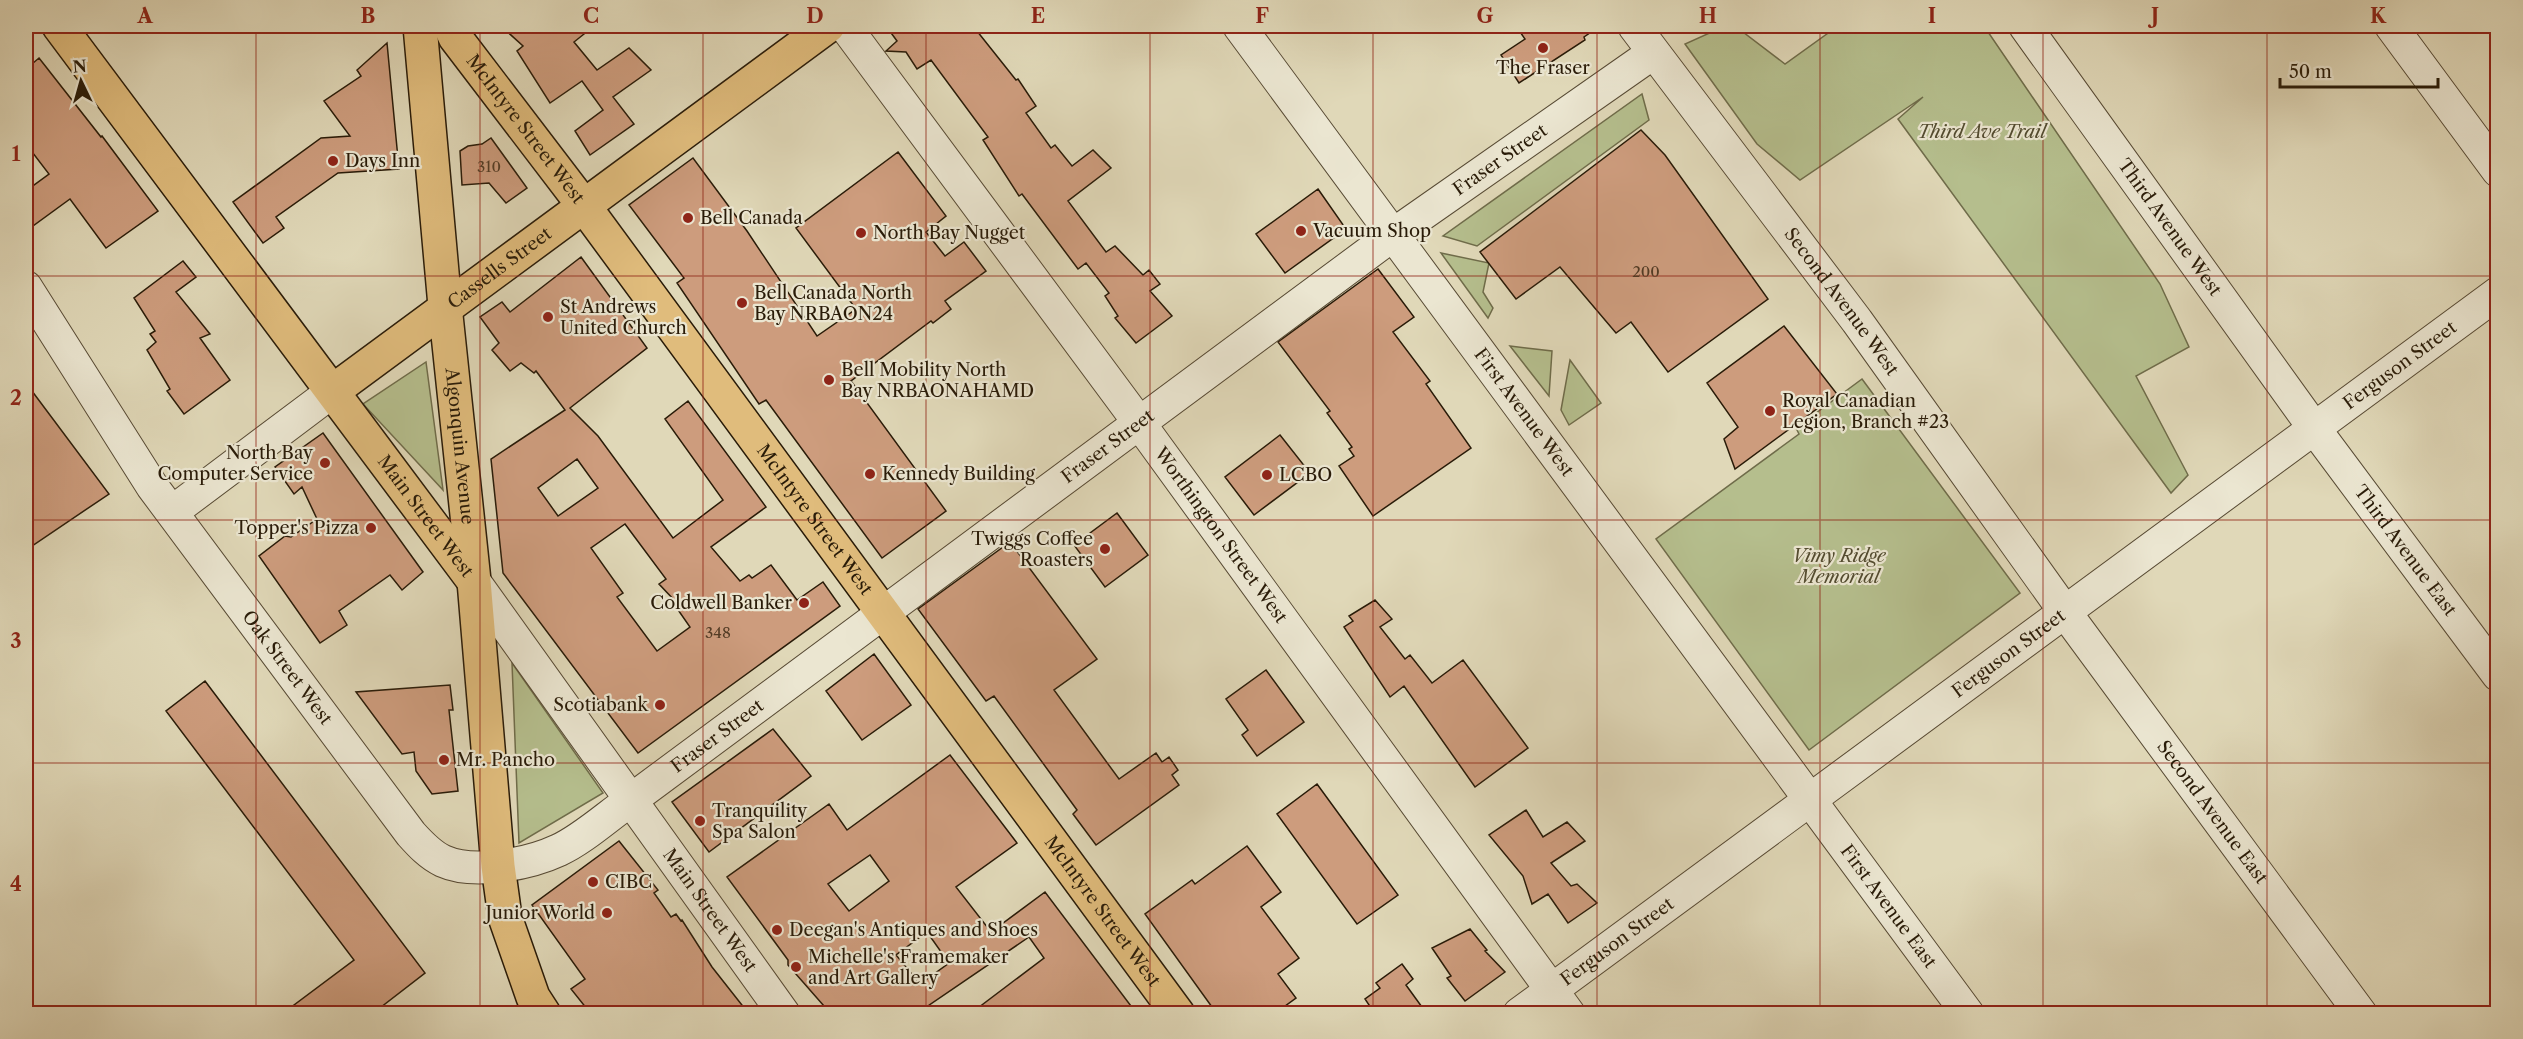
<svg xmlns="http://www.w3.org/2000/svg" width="2523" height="1039" font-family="'Libre Caslon Text',serif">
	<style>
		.green { fill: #b5be8d; stroke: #6f6c4a; stroke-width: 1.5 }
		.building { fill: #cd9c7d; stroke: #291b08; stroke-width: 1.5; fill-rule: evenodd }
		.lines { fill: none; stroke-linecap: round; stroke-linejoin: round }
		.minor-casing { stroke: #574a34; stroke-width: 34 }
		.major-casing { stroke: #291b08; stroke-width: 36 }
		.minor { stroke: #ebe6d1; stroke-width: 32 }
		.major { stroke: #e0bc7c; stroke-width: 33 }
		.grid { fill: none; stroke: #8f2418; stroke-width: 1.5; stroke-opacity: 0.55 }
		.poi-dot { fill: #8f2418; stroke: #ebe6d1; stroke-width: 2 }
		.labels { text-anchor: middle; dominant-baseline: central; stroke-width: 4.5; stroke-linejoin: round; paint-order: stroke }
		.number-label { font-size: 15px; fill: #523b25 }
		.poi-label { font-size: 18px; fill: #291b08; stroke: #ebe6d1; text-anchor: start }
		.street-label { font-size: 18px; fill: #291b08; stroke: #ebe6d1 }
		.park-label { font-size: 18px; font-style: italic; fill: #534c30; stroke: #ebe6d1 }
		.neatline { fill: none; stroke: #8f2418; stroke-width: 2 }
		.grid-label { font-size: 20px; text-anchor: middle; font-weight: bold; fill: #8f2418 }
	</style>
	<rect width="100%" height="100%" fill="#e0d8b8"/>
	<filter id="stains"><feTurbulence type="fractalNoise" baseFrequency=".00333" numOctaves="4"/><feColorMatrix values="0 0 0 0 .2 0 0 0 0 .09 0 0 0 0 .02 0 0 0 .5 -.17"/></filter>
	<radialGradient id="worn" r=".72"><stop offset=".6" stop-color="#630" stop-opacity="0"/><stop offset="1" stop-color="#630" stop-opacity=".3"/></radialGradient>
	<path class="green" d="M1725,26h10l50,38 53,-38h146l176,258 29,63 -53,29 52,99 -17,18 -273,-374 25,-22 -123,83 -43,-36 -72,-100z
		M1642,94l7,26 -172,126 -34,-10z
		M1441,253l48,10 -6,29 10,16 -5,10z
		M1510,346l42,5 -3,45z
		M1570,360l31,43 -32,22 -8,-15z
		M426,362l17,128 -80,-86z
		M1862,379l158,214 -211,157 -153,-211 143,-105 -3,-6z
		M512,663l91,130 -84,50z"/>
	<path class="building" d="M501,26h93l-20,16 23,28 32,-22 22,22 -38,27 21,27 -44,31 -15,-24 28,-21 -21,-29 -32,22 -33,-52 6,-5z
		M886,26h87l43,54 2,-1 18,27 -10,7 25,35 4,-3 17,21 21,-16 18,18 -43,33 38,51 9,-6 28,29 6,-5 11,14 -10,7 22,25 -36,27 -21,-25 3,-2 -13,-20 4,-3 -23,-30 -8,6 -56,-75 -3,2 -36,-56 5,-3 -57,-77 -14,9 -11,-17 -20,-1 11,-10z
		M1516,26h84l-16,11 1,3 -66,43 -18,-28 24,-16z
		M387,43l12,126 -61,4 -62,44 8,11 -21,15 -30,-41 88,-64 29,-2 -26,-35 37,-25 -4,-6z
		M39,58l62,79 1,-1 56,75 -52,37 -36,-49 -44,32v-40l23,-17 -23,-30v-75z
		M1641,130l24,25 103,144 -100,73 -37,-50 -15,11 -56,-66 -44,32 -36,-47z
		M491,138l36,50 -21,15 -17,-20 -27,2 -2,-34 8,-5 14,-2z
		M898,152l48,64 -20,16 19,24 19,-14 22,29 -41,30 6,8 -18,14 -2,-2 -80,60 95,130 -64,47 -116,-158 -7,4 -82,-121 7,-5 -55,-73 64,-47 54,73 70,105 39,-27 -60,-81z
		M1318,189l28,40 -61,44 -29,-39z
		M581,257l66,91 -77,60 28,28 75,102 50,-38 -58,-81 23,-18 78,106 -55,40 29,34 9,-6 3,3 19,-13 26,35 26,-18 17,24 -202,147 -135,-180 -12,-114 74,-49 -29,-39 -2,2 -13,-10 -11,8 -18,-21 7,-7 -19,-26 22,-15 8,10zM577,459l21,29 -40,28 -20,-28zM625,524l41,55 -7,5 17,18 -2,2 16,23 -33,24 -40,-54 6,-4 -32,-45z
		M183,261l13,16 -20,15 34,42 -10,4 30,42 -46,34 -17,-23 3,-2 -23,-39 9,-8 -6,-8 5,-3 -21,-33z
		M1378,269l36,48 -21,15 37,49 -4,3 45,64 -98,68 -34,-50 15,-10 -5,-7 3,-2 -25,-34 3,-2 -52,-69z
		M1784,326l53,68 -102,75 -11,-30 14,-12 -31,-44z
		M26,383l83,111 -83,56z
		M323,433l100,139 -21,18 -12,-15 -51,36 8,14 -27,18 -61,-87 26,-20 6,1 26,-18 -15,-32 -8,7 -19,-27z
		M1280,435l30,38 -56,42 -29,-38z
		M1117,513l31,42 -43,32 -31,-42z
		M1010,542l87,117 -43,31 65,89 37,-26 6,9 7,-5 9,13 -6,5 7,10 -83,60 -23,-31 4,-4 -83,-114 -8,5 -68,-92z
		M1375,600l17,19 -12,8 25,32 5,-4 22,28 31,-23 65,88 -53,39 -71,-101 -14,11 -46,-70 9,-6 -4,-5z
		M874,654l37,51 -49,35 -36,-49z
		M1266,670l38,52 -47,34 -15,-21 6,-5 -22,-31z
		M205,681l220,292 -53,41h-90l72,-54 -188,-249z
		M450,685l3,25h-4l9,81 -26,3 -16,-23 -2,-19 -12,2 -46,-62z
		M773,729l38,47 -102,76 -37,-50z
		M950,755l67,88 -61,44 35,45 54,-40 92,122h-167l74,-56 -15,-21 -113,77h-85l-43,-49v-5l-61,-83 102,-73 18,26zM870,855l19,26 -40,30 -21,-27zM927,932l22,31 -29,21 -24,-29z
		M1317,784l81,111 -41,29 -80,-110z
		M1526,810l17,27 24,-15 18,19 -34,22 20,23 6,-2 20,19 -29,20 -20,-29 -16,10 -9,-28 -34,-41z
		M619,841l39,49 -4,3 17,24 5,-3 5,7 1,-1 30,47 37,47h-158l-20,-25 14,-10 -53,-74z
		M1247,846l34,46 -20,15 38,51 -21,16 18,24 -22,16h-57l-72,-100 47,-34 3,4z
		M1470,929l17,21 -2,1 20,21 -40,29 -18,-23 4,-2 -19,-28z
		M1402,964l11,15 -7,6 21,29h-52l-10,-15 15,-11 -4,-5z"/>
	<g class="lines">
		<g class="minor-casing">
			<g id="minor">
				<path id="s1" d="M845,26l295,398 429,590"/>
				<path id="s2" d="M1239,26l729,988"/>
				<path id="s3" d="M1634,26l223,295 208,291 296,402"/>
				<path id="s4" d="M2025,26l289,402 184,247"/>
				<path d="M2391,26l107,145"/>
				<path id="s5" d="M26,287l126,199 259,348c9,10 19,21 32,27 31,14 86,3 116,-11 24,-11 50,-35 72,-50l763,-566 259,-181"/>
				<path d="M172,512l161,-121"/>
				<path id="s6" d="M474,581l310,433"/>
				<path id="s7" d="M1519,1014l979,-721"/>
			</g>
		</g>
		<g class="major-casing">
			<g id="major">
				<path id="s8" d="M59,26l414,554"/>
				<path id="s9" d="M420,26l25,280 29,275 24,285 7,51 28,80 11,17"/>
				<path id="s10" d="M450,26l5,11 129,169 594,808"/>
				<path id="s11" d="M333,391l495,-365"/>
			</g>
		</g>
		<use href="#minor" class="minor"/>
		<use href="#major" class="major"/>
	</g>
	<path class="grid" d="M256,26v988M480,26v988M703,26v988M926,26v988M1150,26v988M1373,26v988M1597,26v988M1820,26v988M2043,26v988M2267,26v988M26,276h2472M26,520h2472M26,763h2472"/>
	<g class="poi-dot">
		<circle cx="1543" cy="48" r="6"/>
		<circle cx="333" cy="161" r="6"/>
		<circle cx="688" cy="218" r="6"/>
		<circle cx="1301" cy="231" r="6"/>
		<circle cx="861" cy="233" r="6"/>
		<circle cx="742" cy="303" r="6"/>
		<circle cx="548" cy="317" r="6"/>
		<circle cx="829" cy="380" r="6"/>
		<circle cx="1770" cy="411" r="6"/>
		<circle cx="325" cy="463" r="6"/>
		<circle cx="870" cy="474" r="6"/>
		<circle cx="1267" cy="475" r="6"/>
		<circle cx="371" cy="528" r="6"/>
		<circle cx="1105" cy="549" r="6"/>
		<circle cx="804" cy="603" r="6"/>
		<circle cx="660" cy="705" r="6"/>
		<circle cx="444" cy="760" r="6"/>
		<circle cx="700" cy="821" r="6"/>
		<circle cx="593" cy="882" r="6"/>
		<circle cx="607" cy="913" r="6"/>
		<circle cx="777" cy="930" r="6"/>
		<circle cx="796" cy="967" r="6"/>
	</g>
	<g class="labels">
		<g class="number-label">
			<text x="489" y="166">310</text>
			<text x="1646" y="271">200</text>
			<text x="718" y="632">348</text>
		</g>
		<g class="poi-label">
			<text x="1543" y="68" text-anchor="middle">The Fraser</text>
			<text x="345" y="161">Days Inn</text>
			<text x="700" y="218">Bell Canada</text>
			<text x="1313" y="231">Vacuum Shop</text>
			<text x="873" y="233">North Bay Nugget</text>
			<text x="754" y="293">Bell Canada North<tspan x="754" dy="21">Bay NRBAON24</tspan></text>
			<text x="560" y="307">St Andrews<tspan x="560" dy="21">United Church</tspan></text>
			<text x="841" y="370">Bell Mobility North<tspan x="841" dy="21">Bay NRBAONAHAMD</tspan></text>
			<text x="1782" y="401">Royal Canadian<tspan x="1782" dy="21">Legion, Branch #23</tspan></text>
			<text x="313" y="453" text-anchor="end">North Bay<tspan x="313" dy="21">Computer Service</tspan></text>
			<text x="882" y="474">Kennedy Building</text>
			<text x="1279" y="475">LCBO</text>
			<text x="359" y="528" text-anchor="end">Topper's Pizza</text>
			<text x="1093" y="539" text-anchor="end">Twiggs Coffee<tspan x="1093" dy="21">Roasters</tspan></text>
			<text x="792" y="603" text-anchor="end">Coldwell Banker</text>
			<text x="648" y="705" text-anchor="end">Scotiabank</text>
			<text x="456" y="760">Mr. Pancho</text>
			<text x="712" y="811">Tranquility<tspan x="712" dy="21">Spa Salon</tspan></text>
			<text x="605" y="882">CIBC</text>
			<text x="595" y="913" text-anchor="end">Junior World</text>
			<text x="789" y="930">Deegan's Antiques and Shoes</text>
			<text x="808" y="957">Michelle's Framemaker<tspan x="808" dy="21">and Art Gallery</tspan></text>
		</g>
		<g class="street-label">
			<text stroke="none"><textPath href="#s10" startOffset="128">McIntyre Street West</textPath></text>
			<text stroke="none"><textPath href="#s5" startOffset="1998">Fraser Street</textPath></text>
			<text stroke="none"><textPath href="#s4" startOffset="248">Third Avenue West</textPath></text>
			<text stroke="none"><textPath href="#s11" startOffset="207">Cassells Street</textPath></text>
			<text stroke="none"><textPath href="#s3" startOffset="345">Second Avenue West</textPath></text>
			<text stroke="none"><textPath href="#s7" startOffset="1094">Ferguson Street</textPath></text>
			<text stroke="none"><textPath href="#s2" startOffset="480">First Avenue West</textPath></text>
			<text stroke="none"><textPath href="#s9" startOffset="422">Algonquin Avenue</textPath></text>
			<text stroke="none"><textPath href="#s5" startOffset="1512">Fraser Street</textPath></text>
			<text stroke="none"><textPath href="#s8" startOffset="612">Main Street West</textPath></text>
			<text stroke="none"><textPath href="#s10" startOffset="614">McIntyre Street West</textPath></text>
			<text stroke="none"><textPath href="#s1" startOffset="633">Worthington Street West</textPath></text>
			<text stroke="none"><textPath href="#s4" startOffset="648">Third Avenue East</textPath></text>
			<text stroke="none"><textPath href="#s7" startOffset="608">Ferguson Street</textPath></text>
			<text stroke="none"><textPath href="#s5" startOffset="462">Oak Street West</textPath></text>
			<text stroke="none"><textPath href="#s5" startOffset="1026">Fraser Street</textPath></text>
			<text stroke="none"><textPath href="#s3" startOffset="976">Second Avenue East</textPath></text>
			<text stroke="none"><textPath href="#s2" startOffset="1094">First Avenue East</textPath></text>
			<text stroke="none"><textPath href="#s6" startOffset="405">Main Street West</textPath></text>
			<text stroke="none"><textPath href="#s10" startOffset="1100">McIntyre Street West</textPath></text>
			<text stroke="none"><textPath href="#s7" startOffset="122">Ferguson Street</textPath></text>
		</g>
		<g class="park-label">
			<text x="1982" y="132">Third Ave Trail</text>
			<text x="1839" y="556">Vimy Ridge<tspan x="1839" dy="21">Memorial</tspan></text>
		</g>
	</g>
	<rect width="2523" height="1039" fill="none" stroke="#e0d8b8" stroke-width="66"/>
	<g transform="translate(81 81) rotate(355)" stroke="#ebe6d1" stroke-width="4.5" paint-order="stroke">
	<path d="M0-4.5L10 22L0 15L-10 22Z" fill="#291b08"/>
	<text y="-9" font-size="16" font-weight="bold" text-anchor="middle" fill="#291b08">N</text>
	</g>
	<path d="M2280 78v9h158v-9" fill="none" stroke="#291b08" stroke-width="3"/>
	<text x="2289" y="78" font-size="18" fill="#291b08" stroke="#ebe6d1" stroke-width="4.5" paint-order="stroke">50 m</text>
	<rect x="33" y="33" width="2457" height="973" class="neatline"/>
	<g class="grid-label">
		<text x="145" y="23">A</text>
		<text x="368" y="23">B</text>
		<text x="591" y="23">C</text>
		<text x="815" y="23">D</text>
		<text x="1038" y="23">E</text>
		<text x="1262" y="23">F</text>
		<text x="1485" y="23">G</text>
		<text x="1708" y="23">H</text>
		<text x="1932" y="23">I</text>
		<text x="2155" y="23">J</text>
		<text x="2378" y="23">K</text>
		<text x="16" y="161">1</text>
		<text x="16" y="405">2</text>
		<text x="16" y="648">3</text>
		<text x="16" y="891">4</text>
	</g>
	<rect width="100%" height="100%" filter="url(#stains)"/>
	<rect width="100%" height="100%" fill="url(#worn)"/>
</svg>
